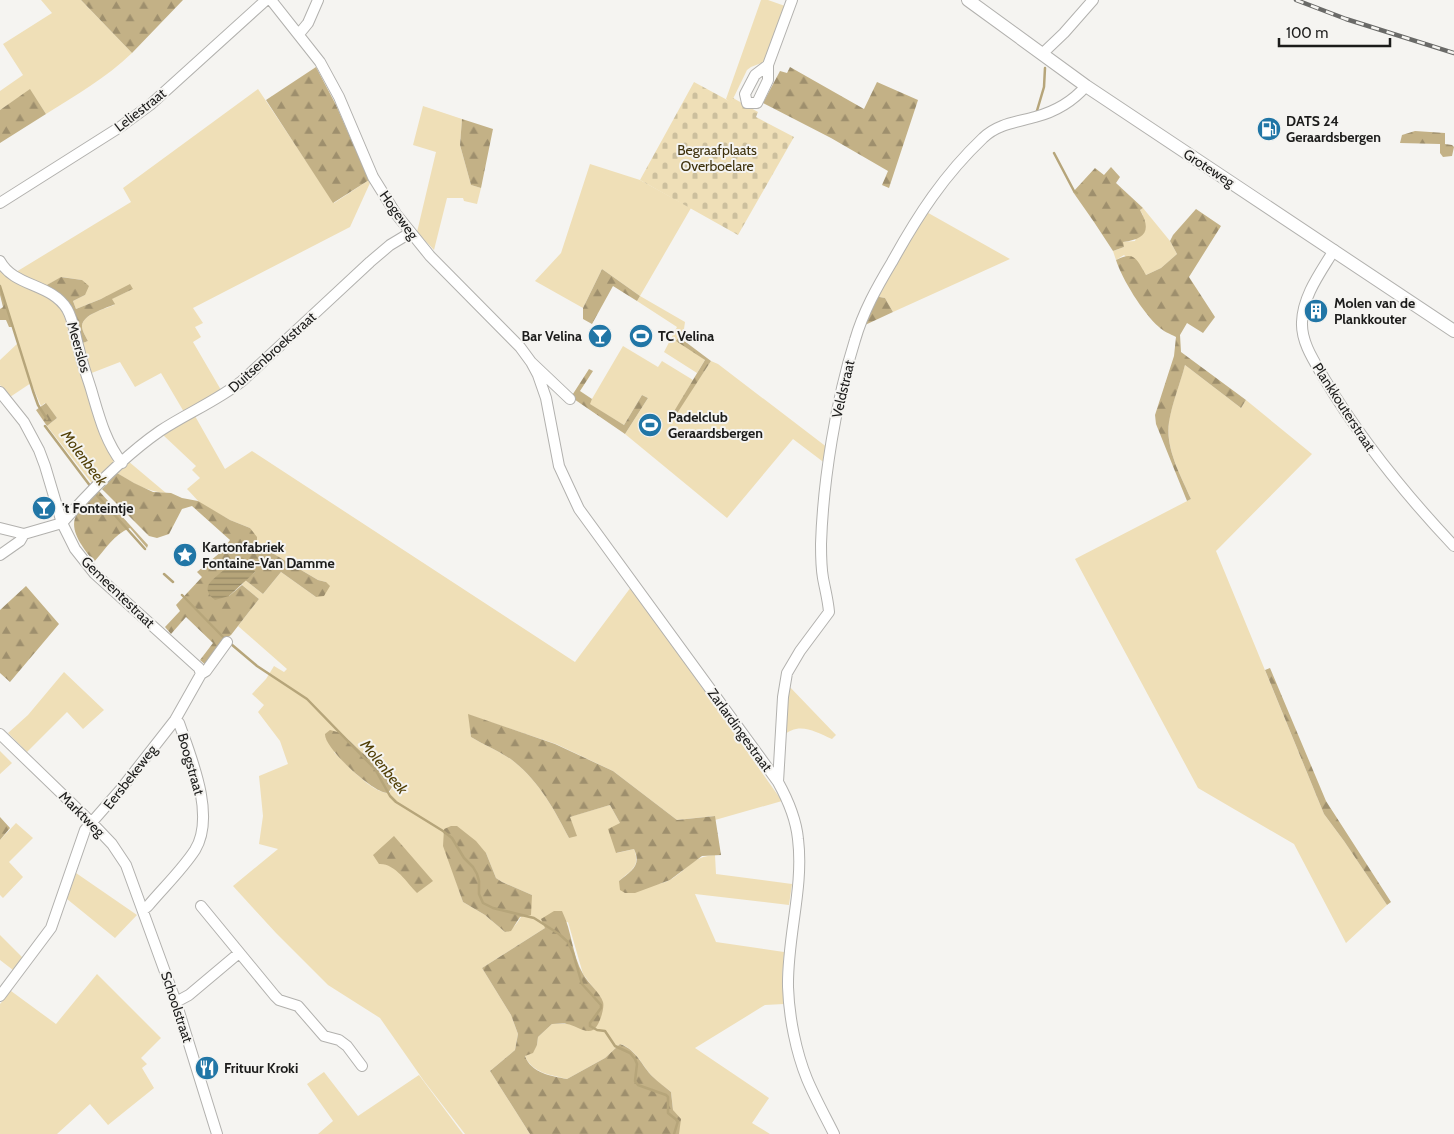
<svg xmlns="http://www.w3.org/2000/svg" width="1454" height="1134" font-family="Cabin,sans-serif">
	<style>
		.grass { fill: #efdfb7; fill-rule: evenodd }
		.forest { fill: url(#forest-firs) }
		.cemetery { fill: url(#cemetery-stones) }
		.water { fill: url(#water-rules) }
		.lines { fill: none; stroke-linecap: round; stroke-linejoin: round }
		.stream { stroke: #b6a57a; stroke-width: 2.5 }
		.minor-casing { stroke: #b2b1ae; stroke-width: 12 }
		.major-casing { stroke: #b2b1ae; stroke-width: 14 }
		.minor { stroke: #fff; stroke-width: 10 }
		.major { stroke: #fff; stroke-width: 12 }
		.rail-casing { stroke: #6a6a68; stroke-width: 4.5 }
		.rail { stroke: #f5f4f1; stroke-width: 2.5; stroke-dasharray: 8; stroke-linecap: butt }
		.labels { text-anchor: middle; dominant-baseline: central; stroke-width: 4; stroke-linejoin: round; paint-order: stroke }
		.street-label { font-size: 14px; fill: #1c1c1b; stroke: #f5f4f1 }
		.poi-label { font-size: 14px; font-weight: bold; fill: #1c1c1b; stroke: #f5f4f1; text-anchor: start }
		.park-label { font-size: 14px; fill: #3e310c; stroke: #f5f4f1 }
		.water-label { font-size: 15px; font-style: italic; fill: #513f06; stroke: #f5f4f1 }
	</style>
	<defs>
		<pattern id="forest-firs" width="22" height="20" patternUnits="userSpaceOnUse" patternTransform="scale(1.25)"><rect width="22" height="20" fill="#c3b186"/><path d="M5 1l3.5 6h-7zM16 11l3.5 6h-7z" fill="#9e8f6d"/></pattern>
		<pattern id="cemetery-stones" width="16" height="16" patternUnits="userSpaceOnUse" patternTransform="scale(1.25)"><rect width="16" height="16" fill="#efdfb7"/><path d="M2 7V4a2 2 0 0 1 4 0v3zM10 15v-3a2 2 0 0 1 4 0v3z" fill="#ccbf9d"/></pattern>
		<pattern id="water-rules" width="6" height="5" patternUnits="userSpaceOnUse" patternTransform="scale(1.25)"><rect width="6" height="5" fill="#b6a57a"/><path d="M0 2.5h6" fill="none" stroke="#938663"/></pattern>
	</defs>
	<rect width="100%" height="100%" fill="#f5f4f1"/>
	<path class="grass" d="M41,0h40l51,53c-26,25 -56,42 -86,61l-16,-24 -30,20v-19l23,-16 -20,-31 49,-31z
		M761,0h7l17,6 -21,56 -13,5 -4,3 -16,33 -5,-4z
		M258,89l76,114 35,-23 1,3 -20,44 -157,81 10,15 -8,4 6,10 -8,5 28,48 -37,22 -23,-39 -26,14 -15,-25 -31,12 -9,-30 8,-3c-2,-4 -6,-10 -6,-15 1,-12 23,-17 32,-21l-3,-6 22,-10 -32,10 -25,10 -3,-8 12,-6 -3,-15 -20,-3 -17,9 -29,-14 115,-70 -8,-14z
		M423,106l39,13 -2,26 11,40 10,3 -4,16 -13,-3 -1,-3h-16l-13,52 -17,-18 19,-80 -23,-7z
		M590,164l50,16 51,28 -51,88 45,26 -1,7 -5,8 26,23 -8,13 -33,-21 13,-25 -40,-26 3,-5 -38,-27 -19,39 -48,-27 26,-28z
		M1143,208l27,33 7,13 -16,14 -15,7 -22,-20 -8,5 -3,-9 11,-4 -2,-5 13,-1 8,-26 -3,-5z
		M923,210l87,49 -117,53 -8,-14 -11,-2z
		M0,269l22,17 16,4 21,15 4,8 51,146 -1,4 -19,23 -47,-60 10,-8 -12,-15 -4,3 -10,-23 -21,14 -10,-12v-25l18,-17 -18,-59z
		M623,346l35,21 4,-6 31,19 -19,33 1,2 36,-54 7,3 110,84 -2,16 -33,-25 -66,79 -102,-84 23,-36 -6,-3 -18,30 -35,-21z
		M1185,365l56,43 5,-8 66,54 -96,97 108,263 20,27 43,64 -41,38 -52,-99 -96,-56 -123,-229 116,-60c-10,-23 -26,-51 -22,-78 3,-18 11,-38 16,-56z
		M195,416l30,53 27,-18 323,211 56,-75 151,214 -67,19 -1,-4 -37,4 -64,-49 -57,-27 -87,-29 2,22c13,8 28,14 41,23 27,21 42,49 57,78v-21l41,-12 10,18 -3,30 17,-4c7,18 -3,21 -15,32 17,2 36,7 51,-1 19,-11 20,-23 45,-25l1,19 76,10 -3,21 -94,-11 21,48 68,10 -2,27 2,25 -19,1 -70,43 74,50 -17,25 18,11h-91l-6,-24 -2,-18c-6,-5 -14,-10 -19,-16 -11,-12 -16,-27 -32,-32l-15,14 -38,21c-16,-4 -35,-6 -42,-23l12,-11 1,-8 14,-13h16l33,-26 -18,-24 -15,-52 -23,6 -63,40 29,47 7,19 -3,16 -25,21 40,63h-65l-41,-53 -44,-63 -52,-33 -52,-52 -43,-47 45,-37 -19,-5 4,-28 -4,-40 29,-12 -8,-23 -22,-29 6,-7 -12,-11 14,-15 8,-13 10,6 3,-3 -49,-43 21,-27 -17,-14 3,-5 18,14 18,-22 35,25 10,-15 -8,-2 -61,-36 -7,-16 -20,-8 -29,-16 -14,-15 13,-11 -8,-8 4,-4 -34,-32zM341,733l54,50 -6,10c-16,1 -44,-30 -55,-41zM486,853l10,25 6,4 30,13c-5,11 -15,35 -27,37l-20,-17 -22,-13 -10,-30z
		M128,461l38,32c-19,-1 -33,-10 -49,-20z
		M64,672l40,38 -21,19 -16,-17 -40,40 -19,-19 20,-18z
		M787,684l49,51 -4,4c-18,-8 -34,-18 -50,-2z
		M0,751l12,12 -12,11z
		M16,823l17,15 -24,24 14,15 -20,21 -3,-3v-55z
		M76,873l61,42 -22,23 -48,-39z
		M0,935l23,23 -10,12 -13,-10z
		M97,974l64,64 -20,20 6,6 -5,4 12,20 -46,37 -18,-21 -33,30h-57v-130l11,-13 45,33z
		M324,1072l34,44 61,-41 44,59h-145l15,-13 -26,-37z"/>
	<path class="forest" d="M81,0h102l-51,53z
		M316,67l20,38 33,75 -36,23 -67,-103z
		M790,67l74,42 13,-27 41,18 -29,88 -7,-3 6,-14 -57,-33 -68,-35 17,-32 7,2z
		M30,89l16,25 -46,29v-33z
		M462,119l31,10 -12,59 -10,-3 -11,-40z
		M1415,131l30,2v11l7,1 2,2 -2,9 -9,1 -3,-4v-9l-40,-1 2,-8z
		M1111,167l9,10 -4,6 27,25 -3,2c12,21 5,29 -17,32l1,5 -11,4 -19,-29 -21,-30 22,-24 9,7z
		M1196,209l25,17 -32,51 26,40 -12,16 -16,-10 -7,12 1,17 65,48 -5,8 -56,-43c-5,19 -13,38 -16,57 -4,26 12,54 22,77l-4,2 -31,-77 -1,-9 19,-59 2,-19c-6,-3 -13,-6 -17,-10 -16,-14 -37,-48 -43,-67 19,-10 21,0 30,15l15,-7 16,-14 -7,-13 3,-6z
		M602,269l38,27 -3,5 -24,-15 -21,38 -9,-5v-11z
		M61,277l21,3 7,6 -4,9 -12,6 3,8 25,-10 29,-15 3,5 -21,10 3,5c-10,5 -32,10 -33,22 0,5 4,11 6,15l-8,3 -8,-27 -27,-31z
		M0,284l13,43h-4l-3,-7h-6v-11l3,-2 -3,-12z
		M874,296l11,2 8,14 -28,13z
		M679,337l32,24 -35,54 -3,-2 32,-53 -29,-19z
		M589,369l4,2 -13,20 12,8 -2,5 34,21 18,-30 6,3 -23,36 -54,-37z
		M46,403l11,15 -10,8 -11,-16z
		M117,473l17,10 19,9 18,1 11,5 16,3 32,19 20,8 7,9v7l61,36 8,2 4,4 -6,10 -8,1 -35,-25 -18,22 -18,-14 10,-8 -28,-3 -14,11 16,16 13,-11 17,14 -28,36 -3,2 -20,30 -8,-7 13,-17 -27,-26 -15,17 -6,-7 15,-16 -4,-6 26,-28 -5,-5 25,-21 8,-11 -38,-34 -10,3 -13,25 -12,4 -8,-2 -47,-47z
		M99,491l49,54 -1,3 -17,-20c-16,6 -25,22 -36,34 -9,-12 -27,-32 -17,-48 5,-8 15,-16 22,-23z
		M26,586l33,38 -49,58 -10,-9v-63z
		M1270,668l56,133 65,101 -4,3 -43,-64 -20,-27 -59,-144z
		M468,714l87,30 58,27 64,49 38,-4 6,39 -19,1 -32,24 -35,13h-10l-5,-3 -1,-9c12,-10 23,-15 15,-32l-18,4 -8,-24 12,-6 -10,-18 -40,12 7,19 -8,2c-15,-29 -30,-57 -57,-78 -13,-9 -28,-15 -41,-23z
		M330,730l11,3 54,50 -7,10c-14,1 -64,-45 -63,-59z
		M0,817l10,11 -10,12z
		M451,826h6l19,15 10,12 10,25 6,4 30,13 -1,20 -11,2 -9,14 -6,1 -20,-17 -22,-13 -20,-56 1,-17z
		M394,836l39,45 -16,12c-10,-10 -22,-30 -38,-29l-6,-9z
		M554,911h8c10,20 10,44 21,63 5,9 17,19 20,28 2,6 -4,25 -10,28 -8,4 -18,-5 -26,-6 -4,-1 -10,0 -15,0l-14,13 -1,8 -4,8 -8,3c6,17 26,20 42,23l38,-21 15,-14c17,6 21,21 33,33 5,5 12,10 18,15l2,18 8,9 -2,15h-149l-40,-63 25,-21 3,-16 -7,-19 -29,-47 63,-40 -4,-9z"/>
	<path class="cemetery" d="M694,82l37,20 2,-4 25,14 -2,5 38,20 -56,98 -98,-55z"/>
	<path class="water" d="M242,557l10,8 3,7 -26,24 -14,4c-4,-3 -9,-8 -7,-14 3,-8 26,-23 34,-29z"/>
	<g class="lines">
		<path class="stream" d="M1036,114l8,-27 1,-19
			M1054,153l20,38 3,2
			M0,286l33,105 5,14 9,14
			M45,426l46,61
			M94,492l51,57
			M164,574l9,8
			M182,595l43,44
			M231,644l26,22 50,33 68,70 15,27 6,6 47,29 9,7 12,20 9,9 4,7 2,7v13l4,9 10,5 41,10 25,16 9,8 5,11 9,31 19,21v3l-11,15v3l7,4 8,1 10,15 15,7 5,6 2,5 -2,17 3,4 28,10 2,2v16l10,8 -4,13"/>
		<g class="minor-casing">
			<path id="minor" d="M271,0l49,62 19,35 34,80 23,37 34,42 90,91 11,15 39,37
				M299,34l9,-11 10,-23
				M1042,54l22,-21 29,-33
				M768,65l-13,10 -10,19 2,9h10l11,-23v-15l24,-65
				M0,203l120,-76 30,-22 116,-105
				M1334,250c-13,22 -31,45 -32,72 -1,20 12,39 22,56 37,62 80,115 130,168
				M0,261c14,26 51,22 67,48 7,12 8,27 12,40 3,14 8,27 12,40 8,27 14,52 31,74
				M531,362l7,13 8,23 13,68 20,43 199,273c10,18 18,37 20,57 6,49 -11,98 -10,148 1,30 8,65 19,92 8,19 18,37 27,55
				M0,392l24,30 15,28 6,16 17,57 13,26 19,24 105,95 2,6
				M62,523c29,-33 62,-67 98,-92 27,-18 57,-30 82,-50l128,-119 20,-17 20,-12
				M0,528l24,6 38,-11
				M0,555l20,-14 4,-7
				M0,734l92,89 20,21 14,21 50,137 41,132
				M778,782l5,-85 4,-24 13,-22 29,-39c-1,-12 -4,-23 -6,-34 -2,-11 -2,-23 -2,-34 2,-63 15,-144 34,-204 8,-28 22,-53 37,-78 26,-47 52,-87 91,-124 14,-14 34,-16 52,-21 19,-5 38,-16 51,-31
				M201,906l74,90 4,4 19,6 26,30 15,4 8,6 15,20
				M143,910l5,-4c15,-18 34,-36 47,-56 21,-34 -4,-93 -16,-127l-4,-3
				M0,996l51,-68 34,-98 36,-41 54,-69 26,-46 5,-3 21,-29
				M176,1002l13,-7 50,-42"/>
		</g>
		<g class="major-casing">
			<path id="major" d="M968,0l118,86 368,245"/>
		</g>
		<use href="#minor" class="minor"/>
		<use href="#major" class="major"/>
		<g class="rail-casing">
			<path id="rail" d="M1296,0l50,19 108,34"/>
		</g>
		<use href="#rail" class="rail"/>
	</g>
	<defs>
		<g id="fuel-disc" transform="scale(1.25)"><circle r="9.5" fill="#2176a6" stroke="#f5f4f1"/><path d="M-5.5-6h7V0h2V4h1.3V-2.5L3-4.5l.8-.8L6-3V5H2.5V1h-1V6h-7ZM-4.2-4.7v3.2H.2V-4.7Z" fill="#fff"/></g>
		<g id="building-disc" transform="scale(1.25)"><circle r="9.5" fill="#2176a6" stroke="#f5f4f1"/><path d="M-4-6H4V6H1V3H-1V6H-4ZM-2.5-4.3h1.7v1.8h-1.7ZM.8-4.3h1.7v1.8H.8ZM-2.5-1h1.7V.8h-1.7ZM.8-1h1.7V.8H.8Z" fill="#fff"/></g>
		<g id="bar-disc" transform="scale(1.25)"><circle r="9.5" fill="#2176a6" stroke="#f5f4f1"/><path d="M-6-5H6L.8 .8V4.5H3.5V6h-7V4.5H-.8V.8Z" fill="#fff"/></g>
		<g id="stadium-disc" transform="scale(1.25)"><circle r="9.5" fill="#2176a6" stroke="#f5f4f1"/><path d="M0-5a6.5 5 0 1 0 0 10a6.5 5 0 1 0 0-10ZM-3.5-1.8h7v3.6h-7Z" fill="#fff"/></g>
		<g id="sight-disc" transform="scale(1.25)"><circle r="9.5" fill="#2176a6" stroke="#f5f4f1"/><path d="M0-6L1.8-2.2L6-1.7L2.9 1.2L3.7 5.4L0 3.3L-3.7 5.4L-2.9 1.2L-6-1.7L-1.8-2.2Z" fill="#fff"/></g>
		<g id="restaurant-disc" transform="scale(1.25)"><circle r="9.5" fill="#2176a6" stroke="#f5f4f1"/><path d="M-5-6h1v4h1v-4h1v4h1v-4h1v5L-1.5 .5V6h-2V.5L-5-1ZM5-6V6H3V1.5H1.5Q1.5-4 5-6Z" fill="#fff"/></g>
	</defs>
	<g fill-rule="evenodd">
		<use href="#fuel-disc" x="1269" y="129"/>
		<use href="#building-disc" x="1316" y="311"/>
		<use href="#bar-disc" x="600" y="336"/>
		<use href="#stadium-disc" x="641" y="336"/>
		<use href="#stadium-disc" x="650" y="425"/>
		<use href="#bar-disc" x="44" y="508"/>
		<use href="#sight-disc" x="185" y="555"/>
		<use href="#restaurant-disc" x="207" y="1068"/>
	</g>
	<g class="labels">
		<g class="street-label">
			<text transform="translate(140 110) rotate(-38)">Leliestraat</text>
			<text transform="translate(1209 168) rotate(33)">Groteweg</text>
			<text transform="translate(399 215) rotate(55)">Hogeweg</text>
			<text transform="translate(79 347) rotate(74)">Meerslos</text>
			<text transform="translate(272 352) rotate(-42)">Duitsenbroekstraat</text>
			<text transform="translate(843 389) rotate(-77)">Veldstraat</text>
			<text transform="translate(1344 407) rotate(57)">Plankkouterstraat</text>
			<text transform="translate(118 592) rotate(44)">Gemeentestraat</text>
			<text transform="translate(740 730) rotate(54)">Zarlardingestraat</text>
			<text transform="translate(191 764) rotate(74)">Boogstraat</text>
			<text transform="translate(130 777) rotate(-52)">Eersbekeweg</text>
			<text transform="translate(82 814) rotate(45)">Marktweg</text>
			<text transform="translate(177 1007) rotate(72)">Schoolstraat</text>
		</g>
		<g class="poi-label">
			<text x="1286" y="121">DATS 24<tspan x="1286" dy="16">Geraardsbergen</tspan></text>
			<text x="1334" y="303">Molen van de<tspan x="1334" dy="16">Plankkouter</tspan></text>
			<text x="582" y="336" text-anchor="end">Bar Velina</text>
			<text x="658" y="336">TC Velina</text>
			<text x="668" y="417">Padelclub<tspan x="668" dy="16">Geraardsbergen</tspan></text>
			<text x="62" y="508">'t Fonteintje</text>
			<text x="202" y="547">Kartonfabriek<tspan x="202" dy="16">Fontaine-Van Damme</tspan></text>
			<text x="224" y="1068">Frituur Kroki</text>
		</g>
		<g class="park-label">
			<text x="717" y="150">Begraafplaats<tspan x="717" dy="16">Overboelare</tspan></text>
		</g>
		<g class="water-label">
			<text transform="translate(84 458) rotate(53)">Molenbeek</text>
			<text transform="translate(384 767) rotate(51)">Molenbeek</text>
		</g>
	</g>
	<path d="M1279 38v8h111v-8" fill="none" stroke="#1c1c1b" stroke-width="2.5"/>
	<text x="1286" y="38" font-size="15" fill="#1c1c1b" stroke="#f5f4f1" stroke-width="4" paint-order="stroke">100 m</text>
</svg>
